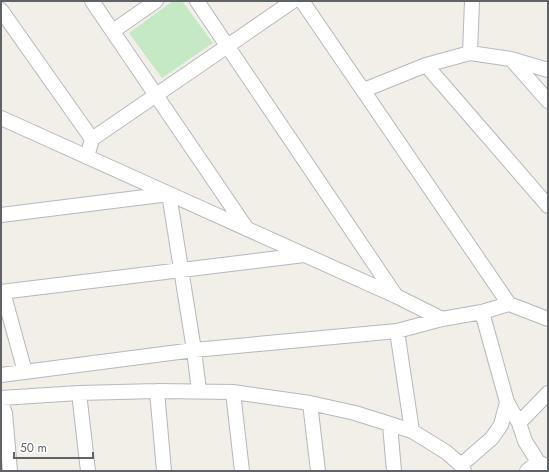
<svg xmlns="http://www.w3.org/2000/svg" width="549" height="472" font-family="Jost,sans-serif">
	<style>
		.green { fill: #c5e8c5 }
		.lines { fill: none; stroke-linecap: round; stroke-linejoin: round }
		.minor-casing { stroke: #b5b8bc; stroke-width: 16 }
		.minor { stroke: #fff; stroke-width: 14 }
	</style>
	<rect width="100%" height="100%" fill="#f1efe8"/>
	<path class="green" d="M173,1h9l31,42 -51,35 -33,-45z"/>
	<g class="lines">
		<g class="minor-casing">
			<path id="minor" d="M92,1l155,228
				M197,1l199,295
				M302,1l207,303 39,15
				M1,10l91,129
				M113,31l43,-30
				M470,53l2,-52
				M511,59l37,42
				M426,65l122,141
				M364,90l62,-25 44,-12 41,6 37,11
				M1,118l395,178 46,23
				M87,157l5,-18 201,-138
				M1,215l168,-21 25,156 5,41
				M1,292l303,-37
				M3,292l22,80
				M482,312l25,90 12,21 6,18 13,21 10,5
				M397,331l15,100
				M1,375l193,-25 203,-19 45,-12 40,-7 27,-8
				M157,391l7,80
				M233,392l9,79
				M79,393l9,78
				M1,398l78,-5 78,-2 76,1 77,11 45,10 57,18 34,21 15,13 3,6
				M310,403l8,68
				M1,404l4,9 5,58
				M519,423l29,-30
				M390,425l4,46
				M461,465l31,-27 9,-13 6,-23
				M527,471l11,-9"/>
		</g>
		<use href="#minor" class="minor"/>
	</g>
	<rect width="549" height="472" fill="none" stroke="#5f6368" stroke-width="4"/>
	<path d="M14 452v6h79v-6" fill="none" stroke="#5f6368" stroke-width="2"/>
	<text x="20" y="452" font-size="12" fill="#5f6368" stroke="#ffffff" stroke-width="3" paint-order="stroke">50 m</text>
</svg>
